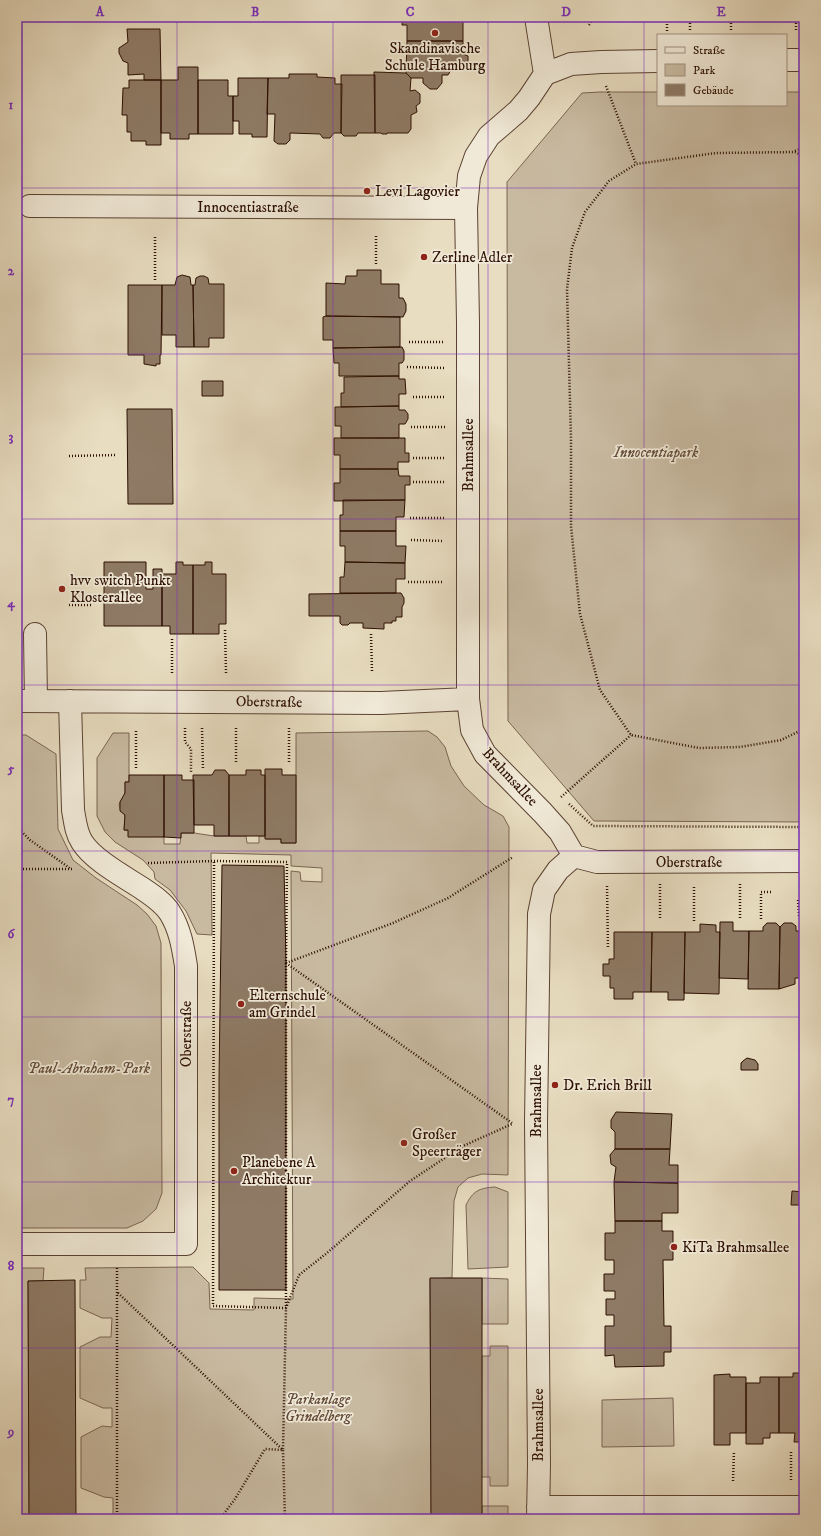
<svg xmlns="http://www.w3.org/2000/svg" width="821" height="1536" font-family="'IM FELL DW Pica',serif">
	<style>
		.green { fill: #c8baa1; stroke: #7a6452 }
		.building { fill: #8e7a65; stroke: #2c0f02 }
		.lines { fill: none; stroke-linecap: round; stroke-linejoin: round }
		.minor-casing { stroke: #5b4232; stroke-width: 24 }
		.path { stroke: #2c0f02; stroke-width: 2.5; stroke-dasharray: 1 2; stroke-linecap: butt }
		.minor { stroke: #f0e9d7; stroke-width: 22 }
		.grid { fill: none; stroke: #7b2cbf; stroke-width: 1; stroke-opacity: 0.55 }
		.poi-dot { fill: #8f2418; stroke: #f0e9d7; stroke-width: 1.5 }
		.labels { text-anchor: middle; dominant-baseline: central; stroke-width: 3.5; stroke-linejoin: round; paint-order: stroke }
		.poi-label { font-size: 15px; fill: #2c0f02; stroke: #f0e9d7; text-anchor: start }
		.street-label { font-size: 15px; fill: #2c0f02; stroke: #f0e9d7 }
		.park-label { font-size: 15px; font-style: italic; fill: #634b3a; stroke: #f0e9d7 }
		.neatline { fill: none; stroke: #7b2cbf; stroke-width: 1.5 }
		.grid-label { font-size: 13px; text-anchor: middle; font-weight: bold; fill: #7b2cbf }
	</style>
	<rect width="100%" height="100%" fill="#e8ddc1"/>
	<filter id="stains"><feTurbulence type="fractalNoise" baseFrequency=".005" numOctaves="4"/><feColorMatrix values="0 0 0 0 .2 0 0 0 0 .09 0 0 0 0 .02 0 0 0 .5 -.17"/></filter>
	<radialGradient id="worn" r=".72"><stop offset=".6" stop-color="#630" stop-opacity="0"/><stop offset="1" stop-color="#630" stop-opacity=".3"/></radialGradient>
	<path class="green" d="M600,92h58v13h128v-13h18v730l-210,-1 -86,-100 -1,-539 75,-89z
		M428,731l9,6 8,10 6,19 13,20 20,19 19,11 6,11 -1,348 -26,-1 -14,4 -10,9 -4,14 -2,77 -22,1 1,240h-150v-3h-30v3h-153l6,-3h9v-18l-9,-1 -23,-9v-51l21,-11 10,1v-19h-9l-23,-10v-51l20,-10h11l1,-19h-10l-22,-10v-28h6l-1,-12 108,-1 16,16 1,26 44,1v-12l39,1 -2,-428 9,1 1,9 21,1v-14l-31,-2v-11l-80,-2 1,82 -15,-1 -11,-23 -16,-21 -15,-11 -1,-7 -11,-12 -28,-18 -10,-10 -8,-16v-58l16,-25h16v49h-4c0,3 0,7 0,10 -2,10 -12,11 0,23l-1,15 40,7v7h16l1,-11h13l20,3h32l1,7h12v-7h6l1,3h15v4h15v-110z
		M17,735h9l30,19 2,75 15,31 23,18 41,27 10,9 9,12 5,17 1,250 -6,16 -13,12 -16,7h-110z
		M495,1187l13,5v75l-40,2 -2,-64c7,-14 13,-17 29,-18z
		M17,1268h27l-1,13h-15l1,238h-12z
		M482,1278l26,1v45h-26z
		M490,1346h18v140h-18v-9h-9l1,-121h8z
		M673,1398l1,48 -72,1v-47z
		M482,1506h26v13h-26z"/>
	<path class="building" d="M127,17h52v4h-52z
		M402,17h61v24h-56v-16h-5z
		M127,29h33l1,51h-17v-6l-16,1v-12l-5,-2 -4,-8v-5l9,-6z
		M407,41h56v13l5,2v6l-6,4v2l-8,1 -3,1 -3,5h-6v8l-5,6h-7l-7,-6v-5h-12l-5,-5z
		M178,67h20v67h-9v5h-19v-6h-9v-53h17z
		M374,72l32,1 5,5 -1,13 5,-1 5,4v9l-4,3 1,6 -6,3v14l-3,4h-21v1h-5l-1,-1h-6z
		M289,74h28v3l18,1v6h7l-1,49h-7l-4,5h-7l-3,-4 -30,-1v7l-4,4h-8l-4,-3 1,-27h-8l1,-36h21z
		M341,75h34v58h-17l-2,3h-12l-3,-3z
		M238,78h30l-1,59h-15v-3h-13v-13h-6v-25h5z
		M129,80h32v65h-15v-4h-15v-9h-4v-17h-5l1,-27h6z
		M198,80h30v16h5v38h-35z
		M357,270h24v14h18v14h4l3,6v7l-3,6 -77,-1v-33l19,1 1,-8h11z
		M182,275l8,2 1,8h2l1,62h-18v-12h-14v-50h13l2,-8z
		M200,276h4l4,2 1,6h15v54h-15v9h-15l-1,-62h2l1,-7z
		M128,285h34l-1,70h-1v9h-4v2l-12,-2v-9h-16z
		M326,316l74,1v30l-67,1v-8h-10v-23z
		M400,347h2l2,4v9l-2,3h-3v13h-60v-13h-5l-1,-15z
		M399,376v3h6l1,15h-7v12l-58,1v-14h3v-16z
		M202,381h21v15h-21z
		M399,406v4h6l3,4v5l-3,5h-6v14h-58v-12h-6v-19z
		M127,409h45l1,95h-45z
		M334,438h71v15h4v9h-11v7h-58v-14h-6z
		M340,469h58l1,7h11v9h-5v15l-71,1v-18h6z
		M343,500h62l-1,17h-8v14h-56v-16h3z
		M340,531h56v15h10l-1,17 -60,-1v-16h-5z
		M104,562h42v27h7v-20h9v57h-58z
		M176,562h7v3h10v69h-23v-8h-8v-52h14z
		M205,562h7v12h14v50h-7v10h-26v-69h12z
		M345,562l60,1v16h-9v14h-56v-16h4z
		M396,593h5l3,5v5l-2,4v10h-6v4h-4v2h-8v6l-21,-1v-5h-13l-2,2h-6l-2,-2v-7h-31v-22z
		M265,769h17v6h14v68h-15v-4h-16z
		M215,770h10l4,5v61h-15v-11h-20l-1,-50h19z
		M246,770h15v5h4v61h-36v-61h17z
		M129,775h35v62h-36v-7h-4l1,-15 -5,-4v-9l5,-9v-11h4z
		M164,775h18v5h12v53h-13v5l-17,-1z
		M222,865l62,1 2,97v327h-67v-211z
		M720,922h13v9h16l-1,48 -29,-1z
		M767,923h9l4,4 -1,62h-31l1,-58h14v-4z
		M784,923h8l4,3v5h8v47h-9v6l-16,5 1,-62z
		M700,924l16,1v7h4l-1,62 -35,-1 1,-61h15z
		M614,932h38l-1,60h-18v7h-19v-11h-4v-12h-7v-12h6v-5h5z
		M652,932h33l-1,68h-16v-8h-17z
		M747,1058l8,2 3,4v6h-17v-7l2,-2z
		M616,1112l56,2 -2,35h-55v-17l-4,-4v-8z
		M615,1149h55l-1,16h9v18l-64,-1 2,-15 -5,-3 -1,-9z
		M614,1182l64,1v30h-16v8h-47z
		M792,1191l12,1v13h-13z
		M615,1221h47v10h11v29h-10l1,66h7v26h-7v14l-49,1 -1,-12 -9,1v-30h9v-11h-8v-16h9v-8h-11v-17h10v-14h-9v-27h10z
		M430,1278h52v241h-51z
		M75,1280l1,239h-47l-1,-238z
		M793,1373h11v69h-10l1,-9h-16v-56h14z
		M730,1374v3h16v56h-16v12h-16v-70z
		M760,1377h19v56h-9v5h-7v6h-17v-61h14z"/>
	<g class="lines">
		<g class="minor-casing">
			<path id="minor" d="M536,17l9,57 -16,24 -11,13 -29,25 -13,20 -7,20 -3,32 2,115v376l4,31 13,24 58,59 17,19 14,24
				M786,60h18
				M545,74l26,-10 30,-2 57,-1
				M30,206l436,2
				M35,634l1,67
				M17,701l364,2 87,-4
				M574,856l23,6 207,-1
				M17,1244h169v-278c-3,-19 -6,-37 -16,-53 -6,-10 -18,-18 -27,-24 -18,-12 -50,-29 -61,-47 -6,-9 -7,-21 -9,-32l-3,-109
				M538,1507h266
				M538,1519l1,-55 -3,-342 3,-208 5,-24 14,-20 16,-14"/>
		</g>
		<path class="path" d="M690,17v14
			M731,17v13
			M796,17v13
			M589,25l5,-8
			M667,31v-14
			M606,86l30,78
			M795,151l9,-3
			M804,156l-9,-4 -79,1 -80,11 -27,17 -24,31 -13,36 -5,41 4,150v87l9,88 20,76 31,45 68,13 41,-1 41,-7 23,-11
			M376,236v30
			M155,280v-44
			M409,342h36
			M407,367l38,1
			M413,397h32
			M411,427h34
			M69,456l48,-1
			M413,458h31
			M413,482h32
			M410,518h35
			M411,540l33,1
			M408,582h36
			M69,605h24
			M225,630l1,43
			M371,634l1,37
			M172,673v-35
			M185,728v14l6,7v23
			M202,728l1,42
			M289,728v34
			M236,762v-34
			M136,768v-39
			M561,797l70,-62
			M569,804l24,22 211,1
			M17,827l13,13 41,29
			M148,863l66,-2 73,1 -1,101v345l-73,-2 1,-445
			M17,869h57
			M660,884v34
			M740,884v34
			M607,886l1,63
			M798,900l1,16
			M761,919v-27h10
			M694,921v-36
			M286,963l226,160
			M286,963l107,-40 55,-25 65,-41
			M117,1268v251
			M118,1293l165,157 2,69
			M791,1452v29
			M733,1481l1,-30
			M220,1519l15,-20 30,-50 18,1 3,-142 13,-33 28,-22 83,-72 53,-35 49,-22"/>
		<use href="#minor" class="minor"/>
	</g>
	<path class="grid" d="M177,17v1502M333,17v1502M488,17v1502M644,17v1502M17,188h787M17,354h787M17,519h787M17,685h787M17,851h787M17,1017h787M17,1182h787M17,1348h787"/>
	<g class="poi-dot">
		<circle cx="435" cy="33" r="4"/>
		<circle cx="367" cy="191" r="4"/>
		<circle cx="424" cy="257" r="4"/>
		<circle cx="62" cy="589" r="4"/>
		<circle cx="241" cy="1004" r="4"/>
		<circle cx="555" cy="1085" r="4"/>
		<circle cx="404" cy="1143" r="4"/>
		<circle cx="234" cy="1171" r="4"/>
		<circle cx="674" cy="1247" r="4"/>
	</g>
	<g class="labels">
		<g class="poi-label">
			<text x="435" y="48" text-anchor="middle">Skandinavische<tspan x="435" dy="17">Schule Hamburg</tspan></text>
			<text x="375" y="191">Levi Lagovier</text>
			<text x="432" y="257">Zerline Adler</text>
			<text x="70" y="580">hvv switch Punkt<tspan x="70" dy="17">Klosterallee</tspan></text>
			<text x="249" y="995">Elternschule<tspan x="249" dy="17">am Grindel</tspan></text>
			<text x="563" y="1085">Dr. Erich Brill</text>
			<text x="412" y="1134">Großer<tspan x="412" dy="17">Speerträger</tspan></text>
			<text x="242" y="1162">Planebene A<tspan x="242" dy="17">Architektur</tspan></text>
			<text x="682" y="1247">KiTa Brahmsallee</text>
		</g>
		<g class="street-label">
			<text x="248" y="207">Innocentiastraße</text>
			<text transform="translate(468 455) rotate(-90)">Brahmsallee</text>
			<text transform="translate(269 702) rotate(1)">Oberstraße</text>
			<text transform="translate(510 777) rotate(47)">Brahmsallee</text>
			<text x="689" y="862">Oberstraße</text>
			<text transform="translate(186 1034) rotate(-90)">Oberstraße</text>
			<text transform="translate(536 1101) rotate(-90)">Brahmsallee</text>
			<text transform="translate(538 1425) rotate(-90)">Brahmsallee</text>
		</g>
		<g class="park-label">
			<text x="656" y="452">Innocentiapark</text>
			<text x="89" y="1068">Paul-Abraham-Park</text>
			<text x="318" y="1399">Parkanlage<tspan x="318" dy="17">Grindelberg</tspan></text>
		</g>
	</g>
	<rect width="821" height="1536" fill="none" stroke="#e8ddc1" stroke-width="44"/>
	<rect x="657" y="34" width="130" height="72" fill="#f0e9d7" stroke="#a29282"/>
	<rect x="665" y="47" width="20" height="6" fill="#f0e9d7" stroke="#a29282"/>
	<text x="693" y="54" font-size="12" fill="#2c0f02">Straße</text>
	<rect x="665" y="64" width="20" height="12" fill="#c8baa1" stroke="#a29282"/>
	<text x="693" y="74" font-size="12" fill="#2c0f02">Park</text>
	<rect x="665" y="84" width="20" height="12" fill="#8e7a65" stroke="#a29282"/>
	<text x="693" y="94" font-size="12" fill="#2c0f02">Gebäude</text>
	<rect x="22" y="22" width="777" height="1492" class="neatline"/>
	<g class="grid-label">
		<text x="100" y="16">A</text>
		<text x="255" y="16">B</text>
		<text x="410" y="16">C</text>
		<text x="566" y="16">D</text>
		<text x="721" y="16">E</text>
		<text x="11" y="109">1</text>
		<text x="11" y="275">2</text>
		<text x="11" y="441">3</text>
		<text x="11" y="607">4</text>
		<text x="11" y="773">5</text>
		<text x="11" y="938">6</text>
		<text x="11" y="1104">7</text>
		<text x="11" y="1270">8</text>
		<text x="11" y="1436">9</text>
	</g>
	<rect width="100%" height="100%" filter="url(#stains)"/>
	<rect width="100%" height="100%" fill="url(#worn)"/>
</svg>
